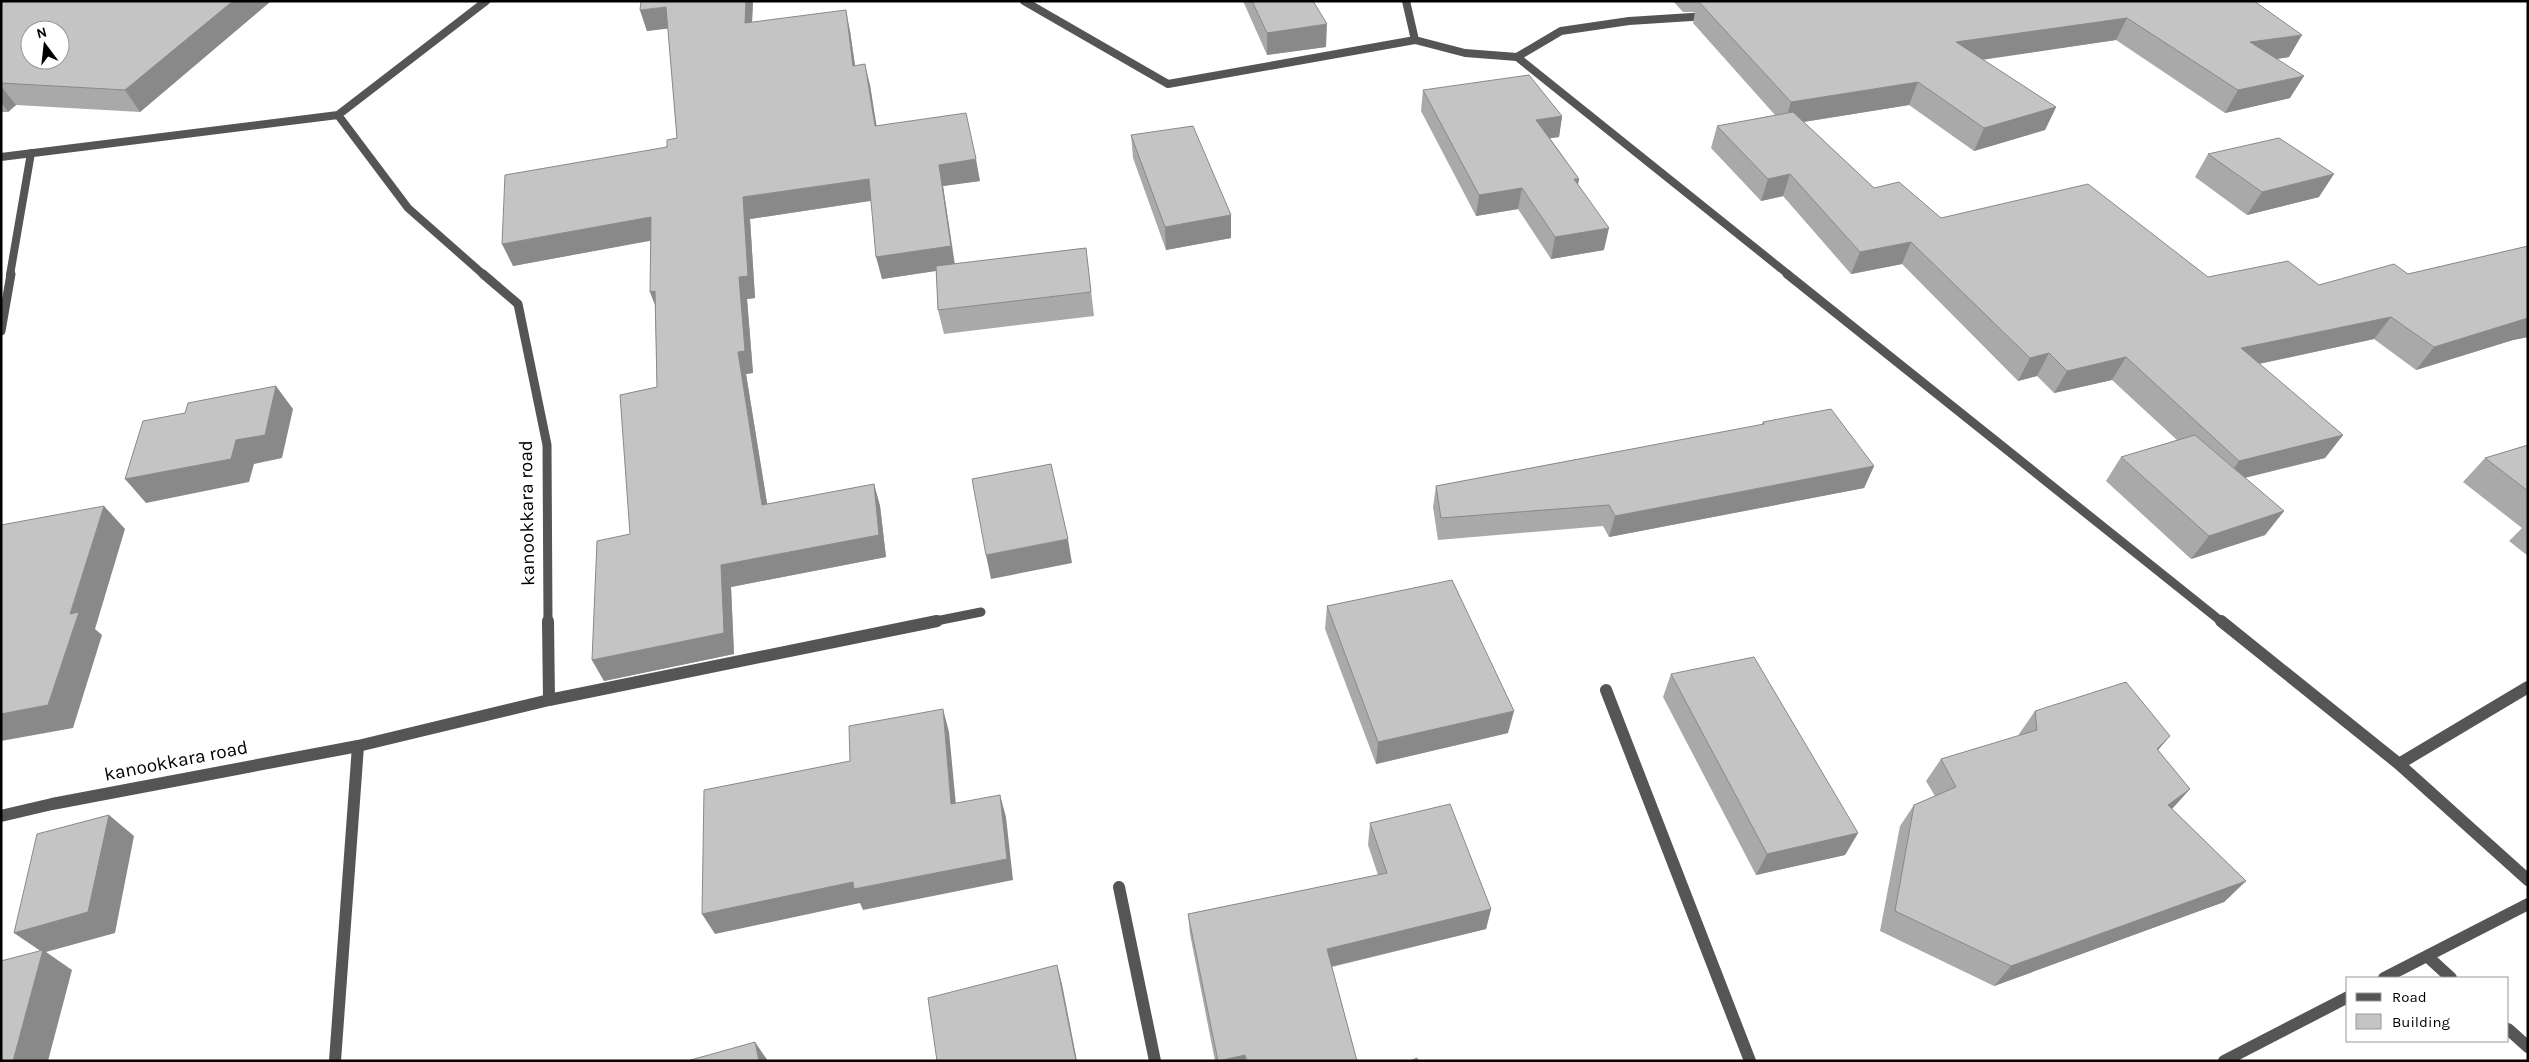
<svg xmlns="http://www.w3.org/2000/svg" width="2529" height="1062" font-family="Karla,sans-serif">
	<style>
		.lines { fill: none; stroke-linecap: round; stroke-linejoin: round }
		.minor-far2 { stroke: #555; stroke-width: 8 }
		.minor-far1 { stroke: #555; stroke-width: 9 }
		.minor { stroke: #555; stroke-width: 12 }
		.wall { fill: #a9a9a9 }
		.shaded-wall { fill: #898989 }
		.building { fill: #c4c4c4; stroke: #898989; fill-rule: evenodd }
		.labels { text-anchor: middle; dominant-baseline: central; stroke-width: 5; stroke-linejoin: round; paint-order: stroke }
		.street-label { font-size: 19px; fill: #000; stroke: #fff }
	</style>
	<rect width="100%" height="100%" fill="#fff"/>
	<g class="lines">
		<path class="minor-far2" d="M1024,1l144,83 247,-44 50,13 52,4 44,-26 68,-10 78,-5
			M1406,1l9,39
			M1517,57l272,218
			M338,115l70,93 76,67
			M1,157l337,-42 148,-114
			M10,275l21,-122"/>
		<path class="minor-far1" d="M483,274l35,30 29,141 1,177
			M1787,274l435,348
			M1,331l10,-57
			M931,622l50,-10"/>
		<path class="minor" d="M2221,621l178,143 129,116
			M1606,690l144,371
			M549,700l388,-79
			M358,746l191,-46 -1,-79
			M2399,764l129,-77
			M1,816l51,-12 306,-58 -23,315
			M1119,887l36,174
			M2427,956l24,22
			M2384,978l144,-74
			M2508,1029l20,18
			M2224,1061l124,-64"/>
	</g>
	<path class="wall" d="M1,1h270l-131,111 -124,-7 -8,7h-7z
		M753,1l-1,21 98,9 5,34 15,20 6,41 104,55 -37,5 12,78 131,-16 8,68 -150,18 -6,-24 -2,-39 -54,8 -11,-78 -121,18 5,79 -8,1 6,74 -7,1 21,130 107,-20 6,22 6,51 -155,30 3,67 -130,27 -12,-21 38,-126 27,-147 -2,-82 -5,-13 1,-52 -138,26 164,-128 -9,-110 -21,3 -7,-21z
		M1243,1h70l13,46 -59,8z
		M1673,1h581l35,56 -13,2 14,39 -65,15 -109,-73 -134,19 74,48 -11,23 -71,21 -65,-46 -105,17 70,66 67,30 267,59 111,8 89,-11 120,-28v91l-15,3 -97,30 -42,-31 -115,25 84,71 -18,23 -80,20 39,33 -19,24 -74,24 -85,-78 15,-24 56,-17 -65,-60 -58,13 -17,-17 -19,5 -116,-117 -51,10 -68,-78 -22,5 -50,-53 6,-22 58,-11 -82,-92 2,-11h-12z
		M1423,90l139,26 -3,21 -9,1 29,41 -1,6 26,65 -53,9 -33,-50 -42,7 -55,-105z
		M1131,135l100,80v23l-65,12 -33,-92z
		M2208,154l111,43 -72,18 -52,-38z
		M1763,422l111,44 -10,22 -255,49 -6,-11 -165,14 -5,-33 3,-21 325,-61z
		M2528,445v111l-19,-15 13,-13 -59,-46 22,-24z
		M1327,606l181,127 -132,31 -51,-135z
		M1671,674l187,159 -13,22 -89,20 -93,-178z
		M2035,711l135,25 -12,14 32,39 -18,20 74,72 -22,21 -230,84 -114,-55 20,-105 14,-21 21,-9 -9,-15 15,-22 78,-23v-2z
		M1370,823l121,86 -5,20 -154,38 25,94h-142l-25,-127 -2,-20 190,-39 -10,-30z"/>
	<path class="shaded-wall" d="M233,1h38l-131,111 -15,-22z
		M746,1h7l-2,43 -6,-21z
		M666,7l7,21 -26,3 -7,-21z
		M846,10l4,21 8,56 -5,-21z
		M2127,18l-11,22 -169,25 9,-23z
		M1327,24l-1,23 -59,8v-22z
		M2302,35l-13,22 -52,8 13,-23z
		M865,64l5,21 10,62 -5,-21z
		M2304,76l-14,22 -65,15 13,-23z
		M1918,82l-9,23 -125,20 7,-23z
		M1,86l15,19 -8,7 -7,-10z
		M2056,107l-11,23 -71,21 10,-23z
		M1562,116l-3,21 -26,4 3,-21z
		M976,159l4,22 -37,5 12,82 -73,11 -6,-22 63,-92z
		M1790,174l-7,22 -22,5 7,-22z
		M2334,174l-15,23 -72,18 15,-23z
		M869,179l6,21 -125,19 5,79 -8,1 6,74 -7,1 25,153 -9,-22 -24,-153 1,-75 4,-80z
		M1574,179h5l-4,21z
		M1522,188l-4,21 -42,7 3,-21z
		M1231,215v23l-65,12 -1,-23z
		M651,217l9,22 -147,27 -11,-22z
		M1609,228l-5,22 -53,9 4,-22z
		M1911,242l-9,22 -51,10 9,-22z
		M655,291l4,23 -9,-22z
		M2391,317l-17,22 -149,32 16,-23z
		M2528,318v19l-15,3 -97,30 18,-23z
		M2049,353l-12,23 -19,5 12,-23z
		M2126,357l-14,23 -58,13 13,-22z
		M276,386l17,23 -11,49 -28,6 -5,18 -103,21 -21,-24 111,-39z
		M2343,435l-18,23 -102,25 16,-22z
		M1874,466l-10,22 -255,49 6,-21z
		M874,484l6,22 6,51 -155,30 3,67 -130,27 -12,-21 129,-95z
		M104,506l21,23 -30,100 7,6 -29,93 -72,13v-27l69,-100z
		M2284,511l-19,24 -74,24 18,-23z
		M1068,539l4,24 -81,16 -5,-24z
		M943,709l6,23 9,94 -7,-22z
		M1514,711l-6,22 -132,31 2,-22z
		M2170,736l-19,22 6,-9z
		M2190,789l-20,22 -2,-6z
		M1000,795l6,22 7,63 -150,30 -3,-7 -145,31 -13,-20z
		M109,815l25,21 -19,97 -69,19 26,18 -24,91h-35l29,-109 -28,-19z
		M1858,833l-13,22 -89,20 11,-21z
		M2246,881l-22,21 -230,84 17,-20z
		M1491,909l-5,20 -161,39 2,-19z
		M1057,965l5,19 15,77h-1z
		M755,1042l13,19h-9z
		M1245,1055v6h-27z"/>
	<path class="building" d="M1,1h232l-108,89 -124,-7zM30,30h30v30h-30z
		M641,1h105l-1,22 101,-13 7,56 12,-2 10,62 91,-13 10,46 -37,6 12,81 -75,11 -7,-78 -126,18 5,79 -9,1 6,74 -7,1 24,153 112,-21 5,51 -158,30 3,68 -132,27 5,-119 33,-7 -10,-139 37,-8 -2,-96 -5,1 1,-75 -149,27 3,-69 162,-28v-7l10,-2 -11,-131 -26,3z
		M1252,1h61l14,23 -60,9z
		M1698,1h556l48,34 -52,7 54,34 -66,14 -111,-72 -171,24 100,65 -72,21 -66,-46 -127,20z
		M1529,75l33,41 -26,4 43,59h-5l35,49 -54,9 -33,-49 -43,7 -56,-105z
		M1793,112l81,76 25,-6 42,36 147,-34 120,93 80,-16 31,24 75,-21 14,10 120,-28v72l-94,29 -43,-30 -150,31 102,87 -104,26 -113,-104 -59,14 -18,-18 -19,5 -119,-116 -51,10 -70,-78 -22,5 -51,-53z
		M1193,126l38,89 -66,12 -34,-92z
		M2279,138l55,36 -72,18 -54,-38z
		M1086,248l5,44 -153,18 -2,-44z
		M276,386l-11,49 -29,5 -5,19 -106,20 18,-58 42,-8 3,-10z
		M1831,409l43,57 -259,50 -6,-11 -168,13 -5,-32 328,-62 -1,-2z
		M2195,435l89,76 -75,25 -88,-79z
		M2528,445v46l-43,-33z
		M1051,464l17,75 -82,16 -14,-76z
		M104,506l-34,108 9,-2 -31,93 -47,9v-189z
		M1452,580l62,131 -136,31 -51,-136z
		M1754,657l104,176 -91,21 -96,-180z
		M2126,682l44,54 -13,13 33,40 -22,16 78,76 -235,85 -116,-55 19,-106 42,-18 -15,-28 96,-29 -2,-19z
		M943,709l8,95 49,-9 7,64 -153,30 -1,-7 -151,32 2,-124 146,-29 -1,-35z
		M1450,804l41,105 -164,40 30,112h-110l-2,-6 -27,6 -30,-147 199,-41 -17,-50z
		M109,815l-21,97 -74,21 23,-99z
		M43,950l-30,111h-12v-100z
		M1057,965l19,96h-139l-9,-63z
		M755,1042l4,19h-72z
		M1417,1058l1,3h-8z"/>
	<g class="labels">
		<g class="street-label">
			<text transform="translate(527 513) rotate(-91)">kanookkara road</text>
			<text transform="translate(176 761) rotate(-11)">kanookkara road</text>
		</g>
	</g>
	<rect width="2529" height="1062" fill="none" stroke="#000000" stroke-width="5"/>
	<rect x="2346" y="977" width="162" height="65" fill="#ffffff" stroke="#999999"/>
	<rect x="2356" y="993" width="25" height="8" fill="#555555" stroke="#999999"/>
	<text x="2392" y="1002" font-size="15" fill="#000000">Road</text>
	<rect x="2356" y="1014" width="25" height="15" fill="#c4c4c4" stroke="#999999"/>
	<text x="2392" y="1027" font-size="15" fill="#000000">Building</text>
	<g transform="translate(45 45) rotate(345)"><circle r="24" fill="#ffffff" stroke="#999999"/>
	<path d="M0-4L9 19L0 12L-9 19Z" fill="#000000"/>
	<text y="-8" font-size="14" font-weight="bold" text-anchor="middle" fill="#000000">N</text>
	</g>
</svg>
